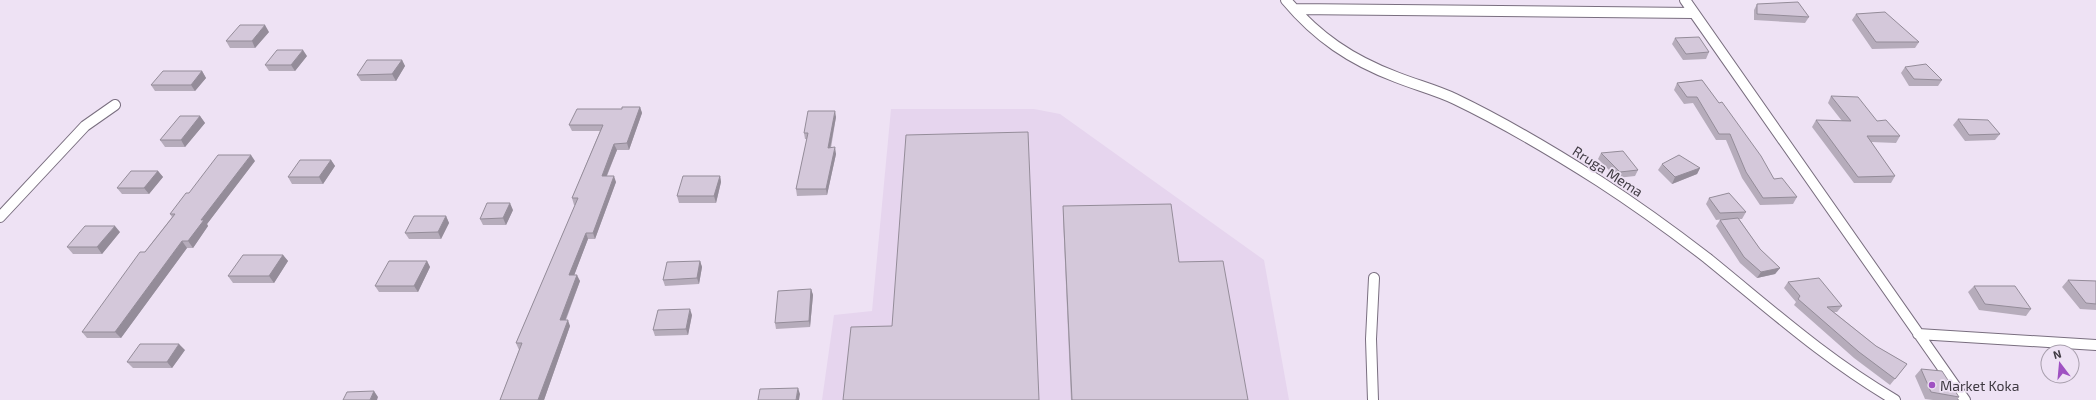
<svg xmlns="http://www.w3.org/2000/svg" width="2096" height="400" font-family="'Exo 2',sans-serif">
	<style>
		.built { fill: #e6d5ee }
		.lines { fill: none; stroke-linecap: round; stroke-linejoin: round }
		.lane-casing { stroke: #796e7f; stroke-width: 12 }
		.lane { stroke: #fff; stroke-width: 10 }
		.wall { fill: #b6acbb }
		.shaded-wall { fill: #948c99 }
		.building { fill: #d4c8da; stroke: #948c99 }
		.poi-dot { fill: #9f51c2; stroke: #eee2f4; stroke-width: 1.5 }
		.labels { text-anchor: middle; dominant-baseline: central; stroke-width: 3.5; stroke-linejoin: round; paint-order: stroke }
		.street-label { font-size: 14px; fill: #3f3a42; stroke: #eee2f4 }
		.poi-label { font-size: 14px; fill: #3f3a42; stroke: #eee2f4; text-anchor: start }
	</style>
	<rect width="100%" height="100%" fill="#eee2f4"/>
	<path class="built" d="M891,109h143l26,5 204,146 25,140h-467l12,-85 38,-4z"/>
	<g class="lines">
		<g class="lane-casing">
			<path id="lane" d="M1286,0c31,37 65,60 110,77 20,8 40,13 59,22 50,24 97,52 144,82 37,24 73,50 108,77 63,51 118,101 188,142
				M1685,0l280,400
				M1294,9l399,4
				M0,217l85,-91 30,-21
				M1918,334l178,11
				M1373,400l-2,-61 3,-61"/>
		</g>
		<use href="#lane" class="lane"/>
	</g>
	<path class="wall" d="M1757,4l52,13 -4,6 -51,-3v-10z
		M1856,14l63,28 -4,6 -43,1 -20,-29z
		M269,32l-14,16h-25l-4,-7z
		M1675,38l34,14 -3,7 -23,1 -11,-16z
		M307,56l-12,15h-26l-4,-6z
		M402,60l3,6 -9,15h-35l-4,-6z
		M1905,67l37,13 -4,6h-29l-8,-13z
		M202,71l4,7 -11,13h-40l-4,-6z
		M1702,80l72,99 23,18 -4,7 -33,1 -18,-27 -16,-38h-10l-23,-37 -9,1 -10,-14 3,-7z
		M1831,96l46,25 23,15 -4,7 -25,-1 24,34 -4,7h-37l-42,-56 4,-7 26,1 -14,-18z
		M640,107l2,6 -13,37h-12l-10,26 9,6 -21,57h-7l-14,36 6,6 -14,39 4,6 -26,74h-44l19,-50 -3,-7 59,-138h-1l-2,-7 28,-67h-28l-3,-6 53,-16z
		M200,116l5,7 -20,24h-20l-5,-7z
		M836,117l-5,31 5,6 -9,41 -30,1 -1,-7 11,-50h-2l-1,-6z
		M1958,119l42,15 -5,6 -30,1 -12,-16z
		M1601,153l37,17 -3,6 -18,2 -19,-19z
		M331,160l4,6 -12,18h-31l-4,-7z
		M255,161l-48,63 1,2 -15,22h-6l-66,90h-34l-5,-6 90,-115 -2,-3 19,-21z
		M1662,164l38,4 -3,6 -25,10 -14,-14z
		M158,171l5,6 -14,17h-27l-5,-6z
		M720,176l1,6 -5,21h-37l-2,-7z
		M1709,198l37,14 -4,7h-3l21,30 20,19 -5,6 -18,4 -17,-15 -24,-37 4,-6 5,-1 -9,1 -10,-16z
		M1063,206l116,56 69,138h-177l-8,-183z
		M513,210l-7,15h-23l-3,-6z
		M446,216l3,7 -8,16h-32l-4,-6z
		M120,232l-18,22h-29l-6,-7z
		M283,255l5,6 -14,22h-41l-5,-7z
		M427,261l3,6 -12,25h-39l-4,-6z
		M700,261l2,6 -3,17 -34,2 -2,-6z
		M2068,280l28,1v29l-16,-1 -18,-22z
		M1788,282l54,24 -5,6h-3l42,34 31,18 -17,21 -36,-27 -60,-53 2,-3 -12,-14z
		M1974,286l57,23 -5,7 -47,-6 -11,-18z
		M811,289l2,6 -3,32 -34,2 -1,-6z
		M692,315l-4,20 -33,1 -2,-6z
		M185,350l-13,18h-39l-6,-6z
		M1921,369l38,28 -2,3h-24l-8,-1 -10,-23z"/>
	<path class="shaded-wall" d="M265,25l4,7 -14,16 -3,-7z
		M303,50l4,6 -12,15 -4,-6z
		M402,60l3,6 -9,15 -4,-7z
		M202,71l4,7 -11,13 -4,-6z
		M640,107l2,6 -13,37 -2,-7z
		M835,111l1,6 -7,37 -1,-6z
		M200,116l5,7 -20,24 -4,-7z
		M614,144l3,6 -13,32 -2,-6z
		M835,147l1,7 -9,41 -1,-6z
		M251,155l4,6 -48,63 1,2 -15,22 -5,-7 13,-21z
		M331,160l4,6 -12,18 -4,-7z
		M1700,168l-3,6 -25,10 3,-7z
		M158,171l5,6 -14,17 -5,-6z
		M614,176l2,6 -21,57 -2,-6z
		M720,176l1,6 -5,21 -2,-7z
		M510,203l3,7 -7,15 -3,-7z
		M446,216l3,7 -8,16 -3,-7z
		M115,226l5,6 -18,22 -5,-7z
		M586,233l2,6 -16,42 -3,-6z
		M182,241l5,7 -66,90 -6,-6z
		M283,255l5,6 -14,22 -5,-7z
		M427,261l3,6 -12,25 -4,-6z
		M700,261l2,6 -3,17 -2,-6z
		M1780,268l-5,6 -18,4 4,-6z
		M577,275l3,6 -17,45 -3,-6z
		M811,289l2,6 -3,32 -1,-6z
		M690,309l2,6 -4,20 -2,-6z
		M568,320l2,6 -26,74h-6z
		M179,344l6,6 -13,18 -5,-6z
		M798,388l2,6 -1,6h-3z
		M374,391l4,6 -1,3h-7z"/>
	<path class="building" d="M1798,2l11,15 -52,-3v-10z
		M1885,12l34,30h-43l-20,-28z
		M240,25h25l-13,16h-26z
		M1699,37l10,15 -23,2 -11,-16z
		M277,50h26l-12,15h-26z
		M367,60h35l-10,14 -35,1z
		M1926,64l16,16 -28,-1 -9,-12z
		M163,71h39l-11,14h-40z
		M1702,80l17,23 3,-1 39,54 13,23 8,-1 15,19 -34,1 -17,-26 -16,-38h-11l-22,-37h-10l-10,-14z
		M1831,96l27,1 19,24 9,-1 14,16h-33l28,40 -37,1 -42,-57 35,1z
		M622,107h18l-13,36 -13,1 -12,32h12l-21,57h-7l-17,42h8l-17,45h8l-30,80h-38l22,-57h-6l62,-145h-6l31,-73h-34l8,-16h45z
		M808,111h27l-7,37 7,-1 -9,42h-30l12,-56h-4z
		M180,116h20l-19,24h-21z
		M1958,119l30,1 12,14 -31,1z
		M1028,132l11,268h-196l8,-73 41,-1 14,-191z
		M1623,151l15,19 -18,2 -19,-19z
		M218,155h33l-50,65h3l-16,21h-6l-67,91h-33l58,-80h5l30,-38h-5l16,-21h3z
		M1679,155l21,13 -25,9 -13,-13z
		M300,160h31l-12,17h-31z
		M131,171h27l-14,17h-27z
		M683,176h37l-6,20h-37z
		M1729,193l17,19 -26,1 -11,-15z
		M487,203h23l-7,15 -23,1z
		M1171,204l8,58 44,-1 25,139h-176l-9,-194z
		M414,216h32l-8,16 -33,1z
		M1738,218l22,31 20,19 -19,4 -17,-15 -24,-37z
		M85,226h30l-18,21h-30z
		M243,255h40l-14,21h-41z
		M389,261h38l-13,25h-39z
		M700,261l-3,17 -34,2 4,-18z
		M1819,278l23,28 -15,1 49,39 31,18 -12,15 -36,-27 -61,-53 2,-3 -12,-14z
		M2068,280l28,1v23l-10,-1z
		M1974,286h41l16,23 -46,-5z
		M811,289l-2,32 -34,2 3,-32z
		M690,309l-4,20 -33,1 5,-20z
		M140,344h39l-12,18h-40z
		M1921,369l21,2 17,26 -28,-5z
		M798,388l-2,12h-38l2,-11z
		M374,391l-4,9h-27l4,-8z"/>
	<circle class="poi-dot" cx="1932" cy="385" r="4"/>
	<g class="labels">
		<g class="street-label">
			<text transform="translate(1608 171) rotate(33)">Rruga Mema</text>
		</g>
		<g class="poi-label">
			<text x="1940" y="385">Market Koka</text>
		</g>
	</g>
	<g transform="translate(2060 364) rotate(344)"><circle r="19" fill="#eee2f4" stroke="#a89fad"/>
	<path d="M0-3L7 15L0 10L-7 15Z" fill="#9f51c2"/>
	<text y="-6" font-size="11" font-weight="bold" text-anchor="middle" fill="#3f3a42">N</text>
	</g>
</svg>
